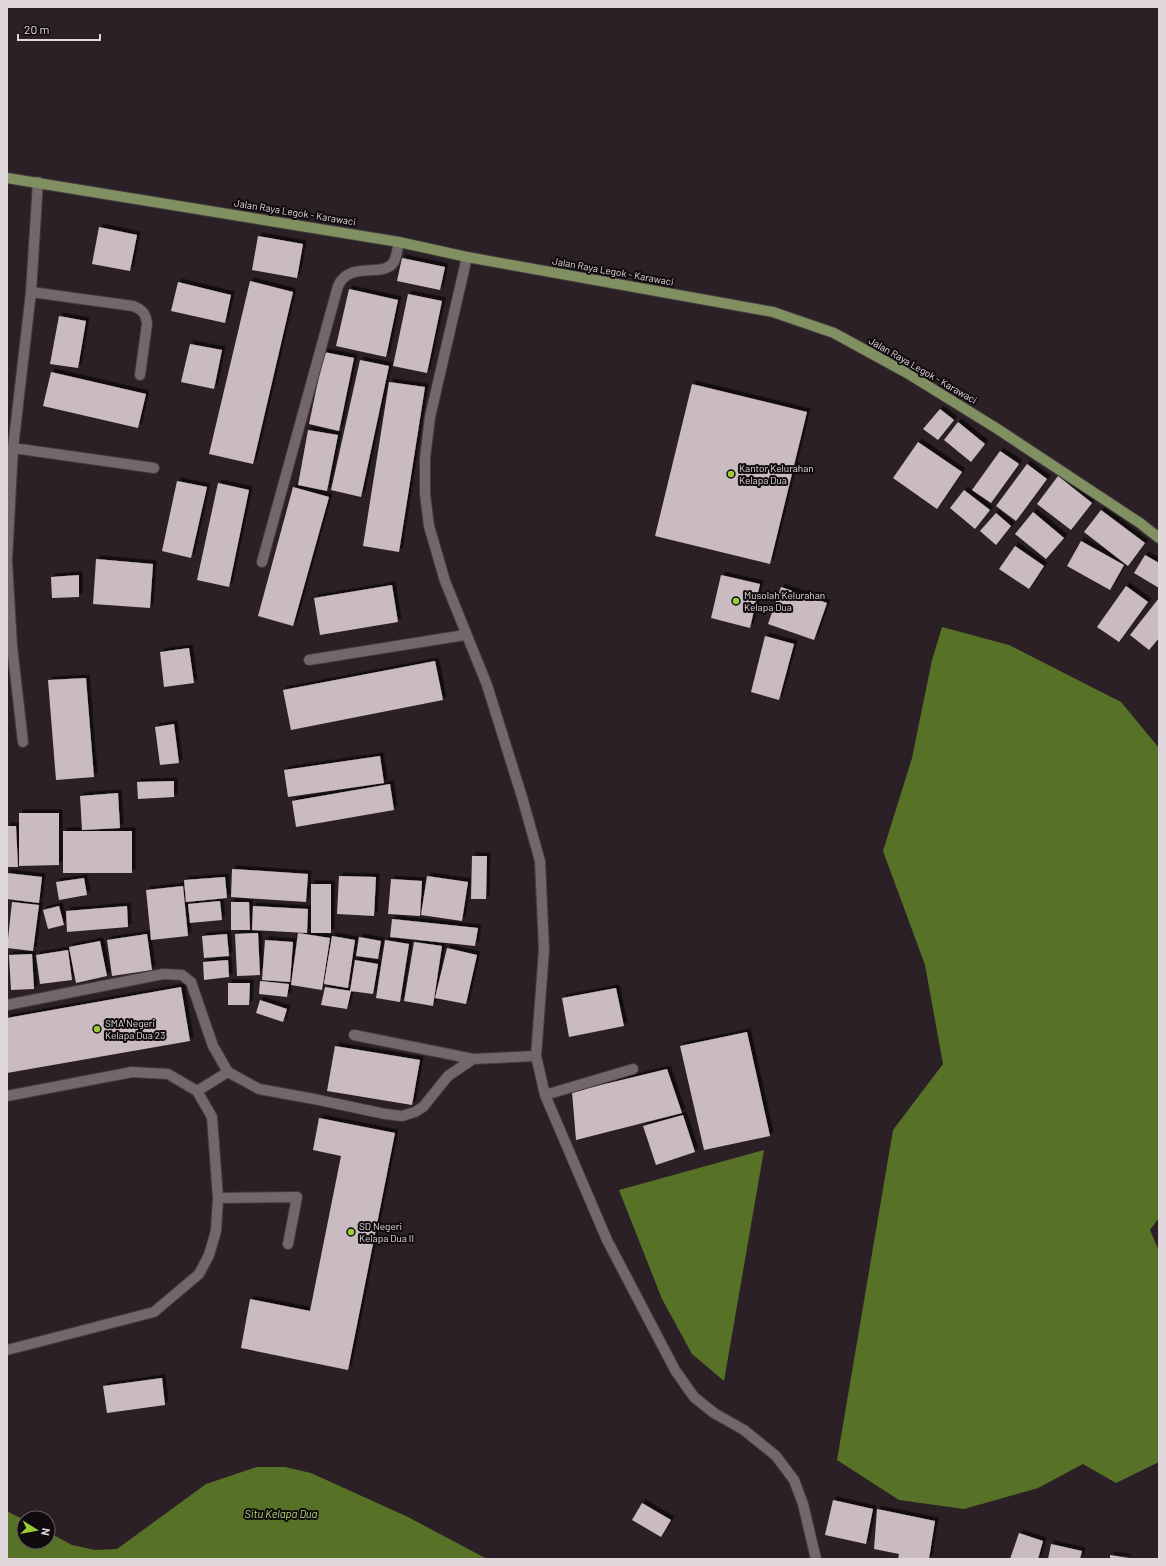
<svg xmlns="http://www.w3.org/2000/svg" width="1166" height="1566" font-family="Barlow,sans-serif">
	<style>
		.water { fill: #577127 }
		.building { fill: #cabbc2; filter: url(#shadow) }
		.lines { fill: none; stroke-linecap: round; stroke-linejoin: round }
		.service-casing { stroke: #443b3f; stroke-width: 12 }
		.minor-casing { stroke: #443b3f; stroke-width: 12 }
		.primary-casing { stroke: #443b3f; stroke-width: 12 }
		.service { stroke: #73676c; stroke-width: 10 }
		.minor { stroke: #73676c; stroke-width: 10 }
		.primary { stroke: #819061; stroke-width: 10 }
		.poi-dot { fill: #99cb36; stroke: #100b0e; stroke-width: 1.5 }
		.labels { text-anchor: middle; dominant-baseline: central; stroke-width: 4; stroke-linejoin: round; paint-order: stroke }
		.street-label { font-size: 10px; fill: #e0d8dc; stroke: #100b0e }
		.poi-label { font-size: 10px; fill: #e0d8dc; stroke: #100b0e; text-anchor: start }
		.water-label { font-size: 11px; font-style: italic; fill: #b6de79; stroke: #100b0e }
	</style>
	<defs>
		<filter id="shadow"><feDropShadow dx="3.5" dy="-3.5" stdDeviation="0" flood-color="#0009"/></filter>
	</defs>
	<rect width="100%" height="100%" fill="#2b2025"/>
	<path class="water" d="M942,627l67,18 112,57 38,46v470l-9,12 9,21v211l-43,21 -33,-19 -45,24 -74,21 -65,-9 -62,-40 56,-330 50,-66 -18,-99 -42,-114 29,-93 20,-98z
		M764,1150l-40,231 -32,-27 -30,-55 -43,-109z
		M257,1467h28l26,6 97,44 79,42h-480v-48l17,9v22h24v-10l24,13 23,5 22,-1 89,-65z"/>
	<path class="building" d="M99,227l38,8 -7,36 -38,-7z
		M258,236l45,8 -6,34 -45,-8z
		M402,258l43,9 -5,23 -43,-9z
		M250,281l43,11 -40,172 -44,-10z
		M178,282l53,13 -6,28 -54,-12z
		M349,289l49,11 -12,57 -50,-11z
		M408,294l34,7 -15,72 -34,-7z
		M59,316l27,5 -8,47 -28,-4z
		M190,344l32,6 -8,39 -33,-7z
		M324,352l30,6 -15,73 -30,-7z
		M360,360l29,6 -28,131 -30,-7z
		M51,372l95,22 -8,34 -95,-22z
		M389,382l36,5 -26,165 -36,-6z
		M692,384l115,28 -37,152 -115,-28z
		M940,409l14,11 -16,20 -15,-11z
		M958,422l27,22 -14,18 -27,-22z
		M308,430l30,5 -11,56 -29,-6z
		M918,442l44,30 -25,37 -44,-31z
		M1000,451l19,13 -28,39 -19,-13z
		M1027,464l20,15 -31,42 -20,-15z
		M1058,476l34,27 -21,27 -34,-26z
		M177,481l30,6 -16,71 -29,-7z
		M218,483l31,7 -20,97 -32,-7z
		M293,487l36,10 -36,129 -35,-10z
		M964,490l26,20 -15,19 -25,-21z
		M1101,510l44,33 -17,23 -44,-34z
		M1033,512l31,26 -18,21 -31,-25z
		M996,513l15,13 -15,19 -16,-14z
		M1081,541l43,24 -14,25 -43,-24z
		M1015,546l29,20 -15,23 -30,-20z
		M1145,555l14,8v25l-25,-15z
		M96,559l57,5 -3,44 -57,-4z
		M79,575v22l-27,1 -1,-21z
		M721,575l39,9 -10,44 -39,-10z
		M392,585l6,37 -78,13 -6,-37z
		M1126,586l22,16 -29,40 -22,-15z
		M781,587l46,16 -13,37 -46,-16z
		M1159,598v40l-10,12 -19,-15z
		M765,636l29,8 -15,56 -28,-8z
		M189,648l5,35 -30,4 -4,-35z
		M435,661l8,39 -152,30 -8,-40z
		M86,678l8,99 -38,3 -8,-100z
		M174,724l5,39 -19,2 -5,-38z
		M380,756l4,27 -96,14 -4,-27z
		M174,781v16l-36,2 -1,-17z
		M390,784l4,26 -98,17 -4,-26z
		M118,793l2,35 -38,2 -2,-34z
		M19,813h40v52l-40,1z
		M7,826h9l2,41h-11z
		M63,831h69v42h-69z
		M472,856h15l-1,43h-15z
		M232,869l76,5 -2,28 -75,-5z
		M7,873l35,4 -3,26 -32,-4z
		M339,876l37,1 -2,39 -37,-2z
		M427,876l41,6 -6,39 -41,-6z
		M225,877l2,21 -41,4 -2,-22z
		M84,878l3,17 -28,5 -3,-18z
		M391,879l31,2 -2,35 -32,-2z
		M311,884h20v49h-20z
		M183,886l5,50 -37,4 -5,-50z
		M220,901l2,19 -32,3 -2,-19z
		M12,902l27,3 -6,46 -26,-3z
		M231,902h18l1,28h-19z
		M59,906l5,19 -16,4 -5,-19z
		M127,906l1,21 -61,5 -1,-21z
		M253,906l55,3 -1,24 -55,-3z
		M392,919l86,9 -3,18 -85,-9z
		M258,933l2,42 -23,1 -2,-42z
		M298,933l32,5 -8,52 -31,-5z
		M147,934l5,36 -40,6 -5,-36z
		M227,934l2,22 -25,2 -2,-22z
		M332,936l23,4 -7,48 -24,-4z
		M359,937l22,4 -3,18 -22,-3z
		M265,940l28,2 -3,40 -28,-2z
		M385,940l24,4 -9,58 -24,-4z
		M100,941l7,35 -31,7 -7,-36z
		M414,942l28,4 -9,60 -29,-5z
		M447,948l30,7 -11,49 -31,-6z
		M68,950l4,30 -32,4 -4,-29z
		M32,954l2,35 -23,1 -2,-35z
		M228,960l1,17 -25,3 -1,-18z
		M355,960l23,4 -5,30 -23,-3z
		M260,981l29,3 -2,13 -28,-3z
		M228,983h22l-1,22h-21z
		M181,987l9,54 -183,32v-55z
		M325,987l26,4 -4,18 -26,-4z
		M616,988l8,38 -55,11 -7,-39z
		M260,1000l27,9 -4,13 -27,-9z
		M747,1032l23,104 -66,14 -24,-104z
		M335,1046l85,14 -8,45 -85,-14z
		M667,1069l15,44 -106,27 -4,-48z
		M683,1115l12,37 -39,13 -13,-39z
		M319,1118l76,15 -47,237 -107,-22 9,-49 60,12 31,-155 -28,-6z
		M162,1378l3,27 -58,8 -4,-27z
		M833,1500l40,9 -7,35 -41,-9z
		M642,1503l29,17 -10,17 -29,-17z
		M877,1509l58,12 -6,38h-31l1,-5 -25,-5z
		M1019,1533l24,8 -5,18h-28z
		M1051,1544l31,7 -2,8h-32z
		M1110,1555l19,3v1h-19z"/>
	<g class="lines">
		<g class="service-casing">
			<path id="service" d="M31,292l102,14c10,4 13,8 14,18l-7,51
				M13,448l141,20
				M23,742l-11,-96 -5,-85 6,-113 18,-156 7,-110
				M545,1095l88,-26"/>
		</g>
		<g class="minor-casing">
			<path id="minor" d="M467,257l-37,160 -5,41v36l4,32 16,55 42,104 35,112 18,64 4,89 -8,106 9,39 62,145 68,130 19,27 20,16 30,17 32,26 18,24 9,24 13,55
				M262,562l76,-276c12,-26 44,-8 55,-23 4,-5 4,-15 6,-21
				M309,660l156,-25
				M7,1005l156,-31 19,1 9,7 22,64 15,26 31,17 55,10 71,15 17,2 13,-4 8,-5 25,-31 25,-17 63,-3
				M354,1035l119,24
				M197,1091l31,-19
				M7,1096l125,-24 36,2 29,17 15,26 6,81
				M7,1350l147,-38 45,-38 10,-19 7,-24 2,-33 79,-1 -9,47"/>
		</g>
		<g class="primary-casing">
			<path id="primary" d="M7,178l392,64 68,15 306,55 61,21 73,40 89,55 144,95 19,15"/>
		</g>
		<use href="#service" class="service"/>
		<use href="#minor" class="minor"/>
		<use href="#primary" class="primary"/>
	</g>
	<g class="poi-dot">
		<circle cx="731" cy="474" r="4"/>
		<circle cx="736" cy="601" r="4"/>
		<circle cx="97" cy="1029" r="4"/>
		<circle cx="351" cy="1232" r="4"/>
	</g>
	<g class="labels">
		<g class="street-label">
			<text transform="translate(295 212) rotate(9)">Jalan Raya Legok - Karawaci</text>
			<text transform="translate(613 271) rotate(10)">Jalan Raya Legok - Karawaci</text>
			<text transform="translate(923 370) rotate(30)">Jalan Raya Legok - Karawaci</text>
		</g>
		<g class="poi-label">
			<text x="739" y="468">Kantor Kelurahan<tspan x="739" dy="12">Kelapa Dua</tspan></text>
			<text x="744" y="595">Musolah Kelurahan<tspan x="744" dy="12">Kelapa Dua</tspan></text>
			<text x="105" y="1023">SMA Negeri<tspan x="105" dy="12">Kelapa Dua 23</tspan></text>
			<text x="359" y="1226">SD Negeri<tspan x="359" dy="12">Kelapa Dua II</tspan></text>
		</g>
		<g class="water-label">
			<text x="281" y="1513">Situ Kelapa Dua</text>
		</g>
	</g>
	<rect width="1166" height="1566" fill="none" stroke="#e0d8dc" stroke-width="16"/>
	<g transform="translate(36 1530) rotate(101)"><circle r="19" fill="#100b0e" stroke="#635d60"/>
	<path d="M0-3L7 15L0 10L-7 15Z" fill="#99cb36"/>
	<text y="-6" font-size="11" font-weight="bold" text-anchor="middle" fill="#e0d8dc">N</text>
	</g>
	<path d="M18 34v6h82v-6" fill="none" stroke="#e0d8dc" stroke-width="2"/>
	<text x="24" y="34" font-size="12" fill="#e0d8dc" stroke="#100b0e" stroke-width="3" paint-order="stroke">20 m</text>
</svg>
